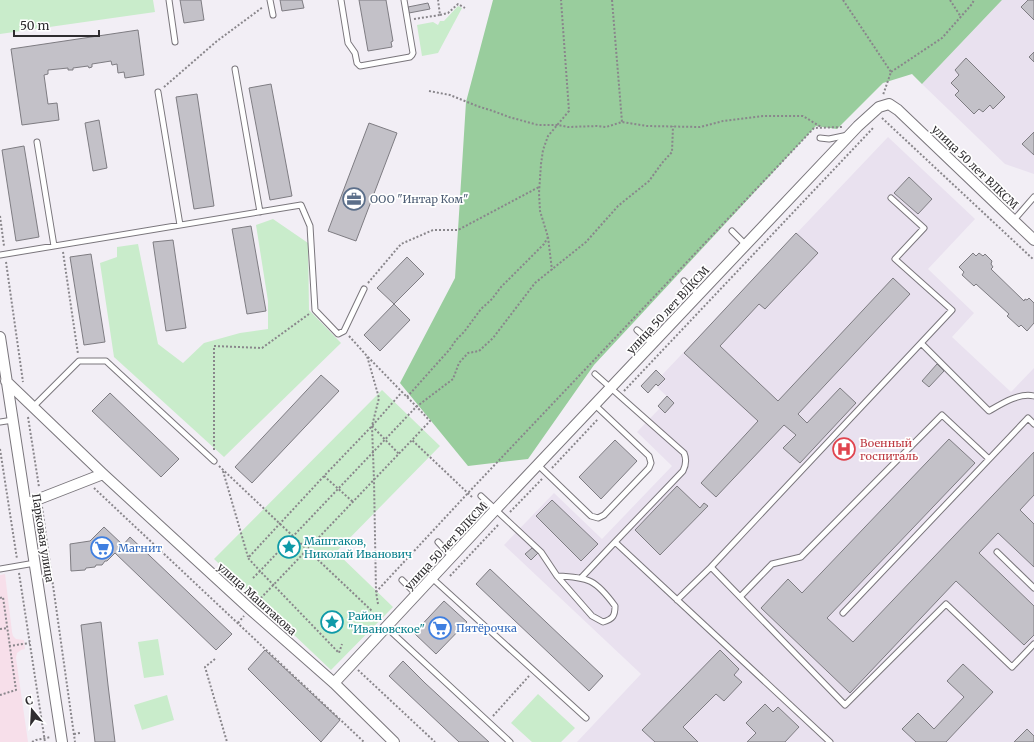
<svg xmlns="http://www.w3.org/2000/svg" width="1034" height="742" font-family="Merriweather,serif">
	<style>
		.built { fill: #e9e1ef }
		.education { fill: #f7dfea }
		.green { fill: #c9eccb }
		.forest { fill: #99cd9d }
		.building { fill: #c3c1c8; stroke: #7e7c82 }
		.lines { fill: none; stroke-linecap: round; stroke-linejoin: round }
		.service-casing { stroke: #7a767c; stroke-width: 7 }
		.minor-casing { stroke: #7a767c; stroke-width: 12 }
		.path { stroke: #89868b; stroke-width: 2; stroke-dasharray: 2 2; stroke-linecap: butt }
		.service { stroke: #fff; stroke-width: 5 }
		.minor { stroke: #fff; stroke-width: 10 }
		.labels { text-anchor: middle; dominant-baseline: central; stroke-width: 3.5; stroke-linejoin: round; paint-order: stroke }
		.street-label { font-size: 11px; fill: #2e2c2f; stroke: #fff }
		.service-label { font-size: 11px; fill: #4e5e75; stroke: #fff; text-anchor: start }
		.health-label { font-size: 11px; fill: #be3a42; stroke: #fff; text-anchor: start }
		.culture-label { font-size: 11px; fill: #0d838f; stroke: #fff; text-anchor: start }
		.shop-label { font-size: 11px; fill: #366cbe; stroke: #fff; text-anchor: start }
	</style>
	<rect width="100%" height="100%" fill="#f2eef5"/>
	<path class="built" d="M1002,0h32v174l-29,-10 -83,-80z
		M888,137l87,82 -47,50 46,44 -22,24 59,55 23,-24v374h-457l64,-68 -137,-129 50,-52 48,46 70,-73 -35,-34 23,-24 5,5 9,-10 -17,-16 8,-8 -3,-4z"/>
	<path class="education" d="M5,574l7,58 1,4 3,3 8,1 1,9 -4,1 -4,3 -1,5 12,84h-28v-167z"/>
	<path class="green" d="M0,0h153l2,12 -155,22z
		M458,6l4,2 -24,45 -16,3 -5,-31 16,-3 5,3 2,-4h4z
		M273,219l35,24 1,67 32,33 -117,114 -110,-100 -14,-94 17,-6v-10l21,-3 20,100 25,19 21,-20 36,-10 28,-4v-28l-12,-76z
		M382,390l58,56 -104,106 57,55 -62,63 -117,-111z
		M158,639l6,36 -20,3 -6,-36z
		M538,694l37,34 -14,14h-29l-21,-19z
		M167,695l7,25 -32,10 -8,-25z"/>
	<path class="forest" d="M493,0h509l-80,84 -10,-10 -29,9 -46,46 -21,-3 -222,239 -66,94 -60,7 -68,-83 55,-105 11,-176z"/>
	<path class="building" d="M180,0h21l3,20 -20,3z
		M280,0h22l2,8 -22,3z
		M359,0h27l7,41 -2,1 1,5 -24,4z
		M1028,0h6v20l-13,-13z
		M428,3l2,6 -21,4 -1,-6z
		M138,30l6,45 -19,3 -1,-6 -6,1 -1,-9 -5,1 -1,-4 -19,3v3l-3,1 -1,-2 -15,2v2h-5v-2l-20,2v4l-4,1 4,29 9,-1 2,17 -37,5 -11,-76z
		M1034,52v10l-5,-5z
		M966,58l39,39 -12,12 -3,-4 -7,7 -4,-3 -5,5 -19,-19 4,-4 -8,-8 8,-8 -4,-5z
		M271,84l21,112 -22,4 -21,-112z
		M197,94l17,112 -20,3 -18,-112z
		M99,120l8,48 -14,3 -8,-48z
		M369,123l28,10 -41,108 -28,-10z
		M1034,132v23l-12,-11z
		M24,146l15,91 -23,4 -14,-91z
		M909,177l23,22 -14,15 -24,-21z
		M251,226l15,85 -19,3 -15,-85z
		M796,233l22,20 -53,56 -6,-5 -39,42 58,55 115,-123 17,16 -112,120 9,9 33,-35 16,15 -56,60 -17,-15 13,-13 -12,-10 -68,72 -15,-14 57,-62 -74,-68z
		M173,240l13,88 -20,3 -13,-89z
		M973,253l3,3 3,-3 4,3 2,-2 7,7 -1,3 2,3 -2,2 33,32 1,-2 2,1 2,-2 5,5v20l-7,8 -6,-6 -2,2 -12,-11 2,-2 -33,-30 -2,2 -12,-11 2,-3 -5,-5z
		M91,254l14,88 -21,3 -14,-88z
		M407,257l17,17 -30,30 -17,-16z
		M394,304l16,16 -30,31 -16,-16z
		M937,364l7,7 -15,16 -7,-6z
		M656,370l9,9 -7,7 -2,-2 -8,9 -7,-7z
		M321,375l18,16 -87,92 -17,-16z
		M110,393l69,66 -18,18 -69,-66z
		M667,396l7,7 -9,10 -7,-7z
		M949,439l26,24 -148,155 26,24 181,-190v43l-14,15 14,14v43l-36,-34 -19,20 55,53v29l-10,10 -68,-64 -106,112 -89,-85 27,-29 14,14z
		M615,440l22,21 -36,38 -22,-22z
		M677,486l23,22 4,-5 4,3 -48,49 -25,-25z
		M552,500l46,44 -17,17 -45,-45z
		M104,527l19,18 7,-8 102,97 -16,16 -101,-97 -8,8h-2l-3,4h-6l-1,2 -9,1 -1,2 -14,1 -1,-27 20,-3z
		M532,548l6,5 -7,7 -6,-6z
		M490,569l113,107 -14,15 -113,-107z
		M444,601l23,21 -31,32 -22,-21z
		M101,622l7,63 7,57h-20l-14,-117z
		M265,650l75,70 -19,22 -73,-73z
		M720,650l19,19 -5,6 8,7 -18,19 -8,-7 -33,33 15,15h-43l-13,-12z
		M403,661l22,22 64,59h-30l-70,-66z
		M963,664l30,28 -47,50h-30l-14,-13 16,-16 16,16 30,-32 -17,-16z
		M765,704l8,8 5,-5 21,20 -14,15h-38l9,-9 -10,-10z
		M1027,729l7,7v6h-20z"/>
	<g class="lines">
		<g class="service-casing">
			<path id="service" d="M169,0l6,42
				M270,0l3,15
				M341,0l7,43 7,10 2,10 3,3 50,-9 2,-2 1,-2 -9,-53
				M235,69l25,143
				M158,92l22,133
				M820,138l9,1 19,-4
				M37,142l17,104
				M1014,220l20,-23
				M732,231l14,14
				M0,255l301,-50 9,21 5,84 23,24 6,-3 20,-42
				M684,281l15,14
				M637,330l16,14
				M921,343l68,68c12,-7 31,-19 45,-15
				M595,374l89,79c3,7 2,12 -1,18l-68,71 215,200
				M33,407l46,-46h27l108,100
				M0,422l13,-2
				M538,465l53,51 7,2 6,-3 45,-47 2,-5 -2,-7 -54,-51
				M481,496l60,56 16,24 35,40 11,6c10,-3 12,-6 12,-16 -19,-26 -26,-29 -58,-30
				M438,542l14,15
				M997,552l37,36
				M711,567l241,-257 -57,-51 29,-31 -33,-30
				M0,569l35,-6
				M432,578l154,140
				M581,578l34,-36
				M402,580l15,15
				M740,597l32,-33 29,-7 141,-142 47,44
				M677,600l34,-33 134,138 101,-101 66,63 22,-23
				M843,613l185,-195 6,6
				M386,627l124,115"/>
		</g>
		<g class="minor-casing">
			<path id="minor" d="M0,337l62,405
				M6,381l97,93 147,135 84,74 60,59
				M26,504l77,-30
				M334,683l161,-173 363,-384 21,-19 10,-3 9,6 136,130"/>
		</g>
		<path class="path" d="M612,0l10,122
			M843,0l48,72 -8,23
			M950,0l11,17
			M440,15l8,-2 10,-9 7,4
			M414,19l26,-4 -2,-15
			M891,72l51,-34 30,-34 2,-4
			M164,87l53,-46 46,-34
			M429,91l21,4 27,11 16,5 16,6 29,8h20l10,2 29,-1 9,1 16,-5 25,4 53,1 23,-6 40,-5h40l18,11
			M882,118l152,142
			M0,216l4,30
			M548,237l4,33
			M63,252l15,102
			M6,262l17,120
			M368,283l33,-39 32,-14h25l81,-43
			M349,336l18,20
			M624,391l250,-264
			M407,397l43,-48 6,-9 8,-8 17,-23 11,-10 9,-12 43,-43 4,-7 -8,-26 -1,-18 2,-29 2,-14 5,-14 21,-25 -8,-111
			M28,417l11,70
			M372,426l27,28
			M0,449l17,110
			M214,450v-104l48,2 47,-34
			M219,466l153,145
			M552,468l46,-49
			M223,471l25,86
			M324,476l29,26
			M94,488l270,254
			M472,497l-60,-57 18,-19c-9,-10 -18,-19 -28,-29l-30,34 -48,50 -76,82 12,13 156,-164 37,-28 6,-16 9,-10 11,-2 14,-13 42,-55 51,-41 32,-36 31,-25 13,-18 10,-11 1,-26
			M42,507l33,235
			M510,512l32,-33
			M19,573l26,169
			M450,576l49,-52
			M253,578l7,-7 79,82 3,-9
			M376,592l92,-99 346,-365 28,-1
			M0,598l3,-1 13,93 -16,5
			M258,601l154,-161
			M378,604l-2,-12 -2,-112 -2,-54 7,-28 -12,-42 35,36
			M238,623l6,-7
			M0,629l7,-1
			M9,646l21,-3
			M215,659l-10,8 22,75
			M358,670l77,72
			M493,716l36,-40
			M74,734l6,-1
			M32,742l4,-2 15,-3"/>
		<use href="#service" class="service"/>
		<use href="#minor" class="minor"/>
	</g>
	<defs>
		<g id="office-ring" transform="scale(1.15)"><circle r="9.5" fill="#fff" stroke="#5c6f8a" stroke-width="1.5"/><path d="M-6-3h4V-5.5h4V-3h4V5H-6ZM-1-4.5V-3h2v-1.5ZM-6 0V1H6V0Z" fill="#5c6f8a"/></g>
		<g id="hospital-ring" transform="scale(1.15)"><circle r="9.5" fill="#fff" stroke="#e0444e" stroke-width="1.5"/><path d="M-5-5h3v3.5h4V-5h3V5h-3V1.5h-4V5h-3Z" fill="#e0444e"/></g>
		<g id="sight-ring" transform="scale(1.15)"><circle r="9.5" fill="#fff" stroke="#0f9aa8" stroke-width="1.5"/><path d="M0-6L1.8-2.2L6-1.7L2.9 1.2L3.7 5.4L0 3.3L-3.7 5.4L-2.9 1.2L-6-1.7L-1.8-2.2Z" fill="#0f9aa8"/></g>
		<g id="supermarket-ring" transform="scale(1.15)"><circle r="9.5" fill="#fff" stroke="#3f7fe0" stroke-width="1.5"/><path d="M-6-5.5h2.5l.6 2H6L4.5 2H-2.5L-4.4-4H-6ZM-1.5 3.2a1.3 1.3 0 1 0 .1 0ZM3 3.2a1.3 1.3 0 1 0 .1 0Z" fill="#3f7fe0"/></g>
	</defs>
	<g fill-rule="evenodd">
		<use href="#office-ring" x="354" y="199"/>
		<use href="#hospital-ring" x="844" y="449"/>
		<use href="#sight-ring" x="289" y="547"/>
		<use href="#supermarket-ring" x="102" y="548"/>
		<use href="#sight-ring" x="332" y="622"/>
		<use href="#supermarket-ring" x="440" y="628"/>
	</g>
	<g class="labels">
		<g class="street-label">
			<text transform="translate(975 167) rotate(44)">улица 50 лет ВЛКСМ</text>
			<text transform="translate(668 310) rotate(-47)">улица 50 лет ВЛКСМ</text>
			<text transform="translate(43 538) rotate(81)">Парковая улица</text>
			<text transform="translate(446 546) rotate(-47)">улица 50 лет ВЛКСМ</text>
			<text transform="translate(257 599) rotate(42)">улица Маштакова</text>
		</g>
		<g class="service-label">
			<text x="370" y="199">ООО "Интар Ком"</text>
		</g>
		<g class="health-label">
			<text x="860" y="443">Военный<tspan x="860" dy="13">госпиталь</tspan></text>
		</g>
		<g class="culture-label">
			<text x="304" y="541">Маштаков,<tspan x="304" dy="13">Николай Иванович</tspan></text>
			<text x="348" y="616">Район<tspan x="348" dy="13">"Ивановское"</tspan></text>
		</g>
		<g class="shop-label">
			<text x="118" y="548">Магнит</text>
			<text x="456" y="628">Пятёрочка</text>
		</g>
	</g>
	<g transform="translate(32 710) rotate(342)" stroke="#ffffff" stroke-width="3" paint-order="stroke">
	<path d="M0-3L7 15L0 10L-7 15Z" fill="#2e2c2f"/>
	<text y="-6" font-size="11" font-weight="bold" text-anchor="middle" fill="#2e2c2f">С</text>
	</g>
	<path d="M14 30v6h85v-6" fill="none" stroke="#2e2c2f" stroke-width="2"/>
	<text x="20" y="30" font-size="12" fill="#2e2c2f" stroke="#ffffff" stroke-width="3" paint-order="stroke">50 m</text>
</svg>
